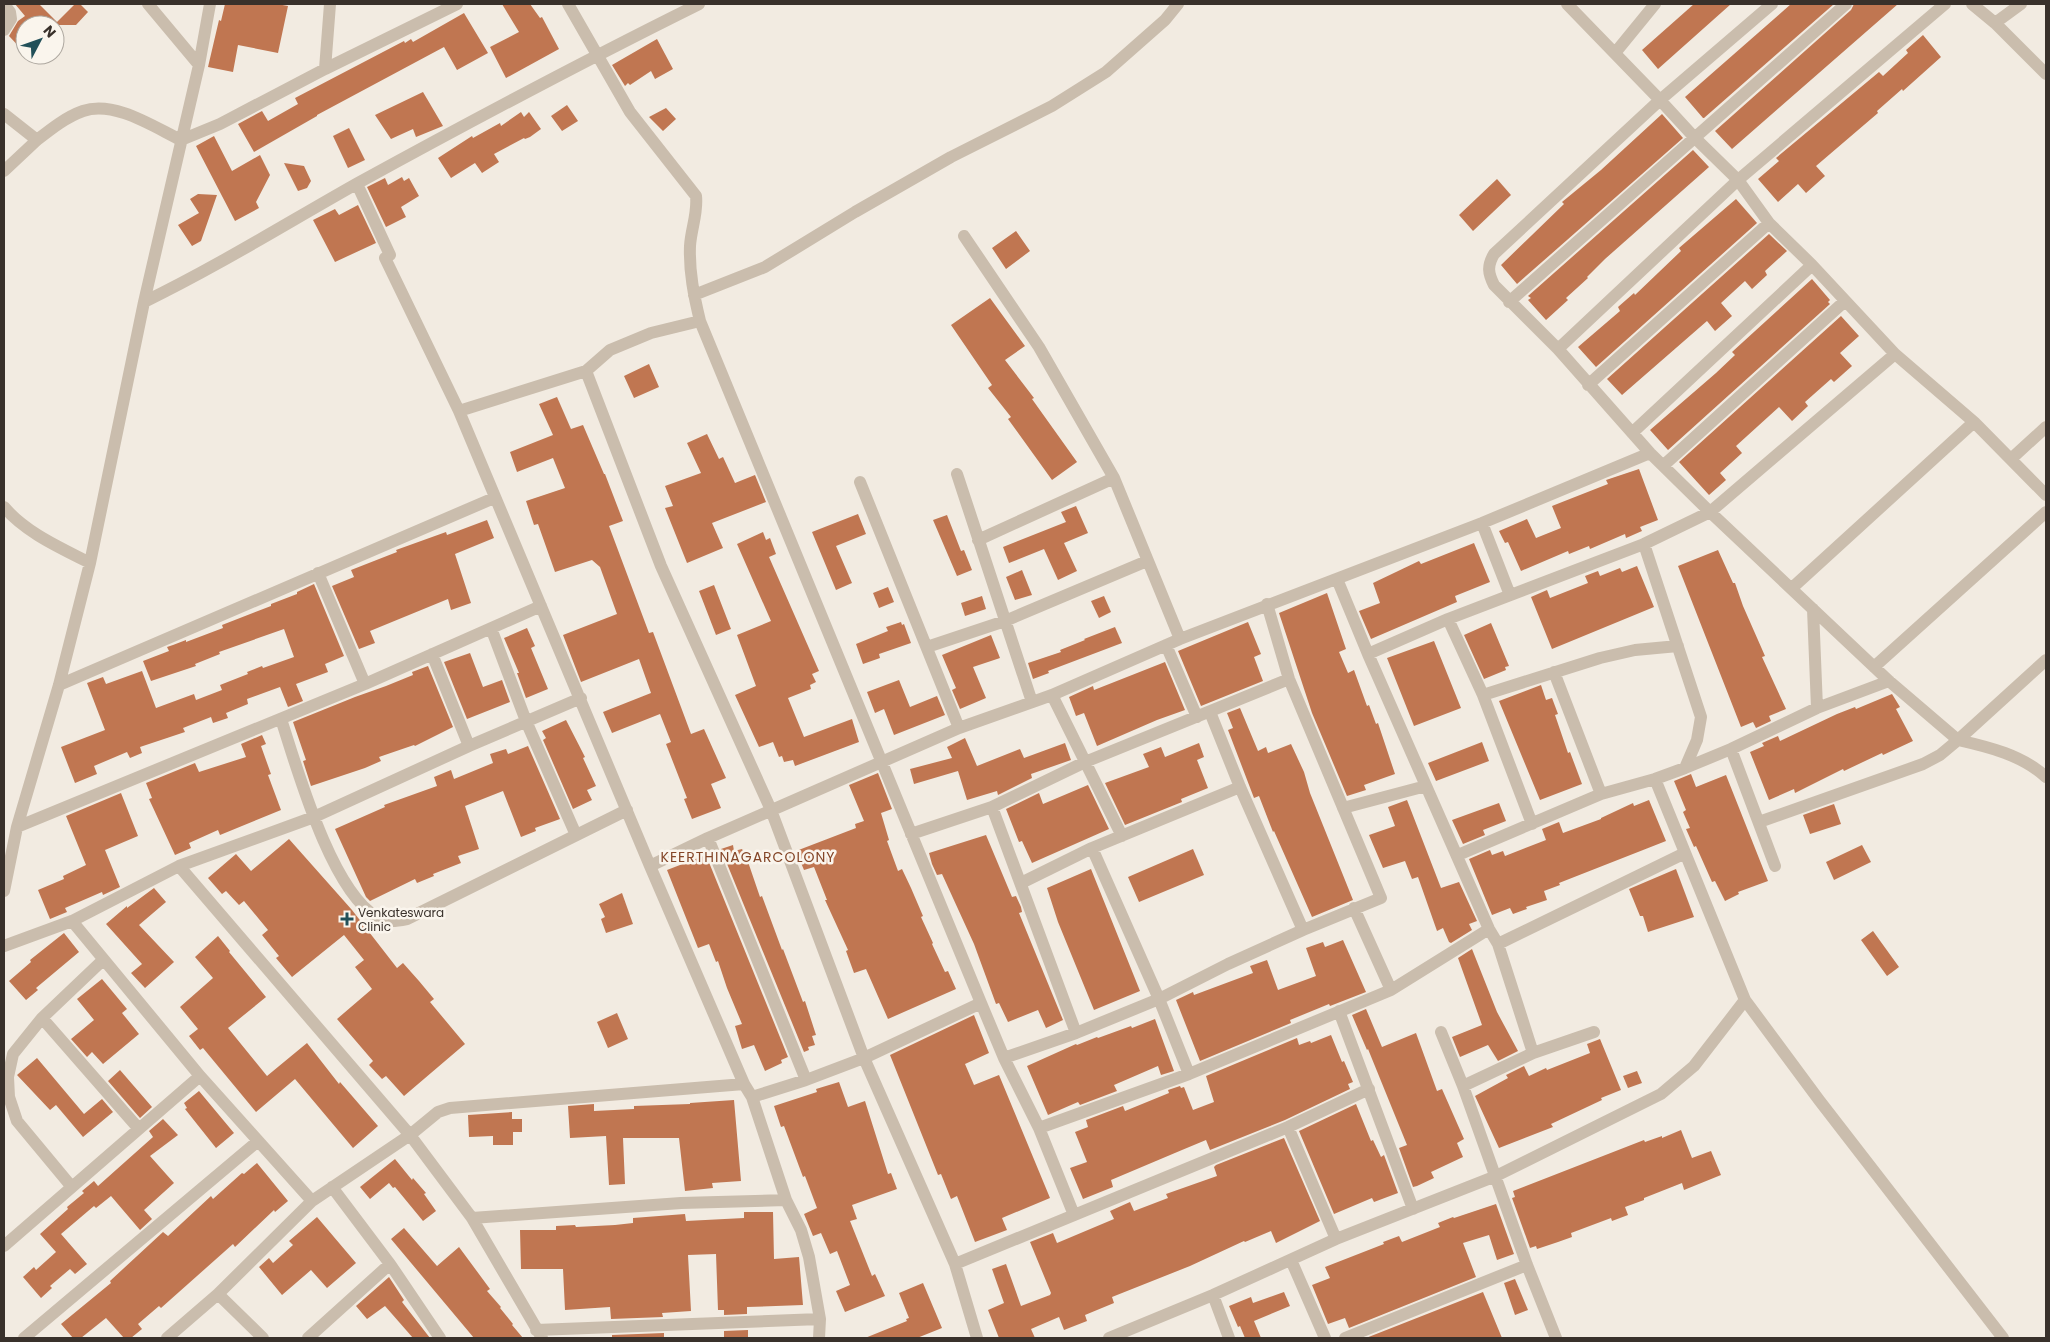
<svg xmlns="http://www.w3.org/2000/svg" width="2050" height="1342" font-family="Poppins,sans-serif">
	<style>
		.building { fill: #c07651 }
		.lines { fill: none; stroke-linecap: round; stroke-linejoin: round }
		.minor { stroke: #cabdad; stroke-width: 12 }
		.poi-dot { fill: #225059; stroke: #faf5ed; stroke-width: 2 }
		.labels { text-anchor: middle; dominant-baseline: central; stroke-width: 5; stroke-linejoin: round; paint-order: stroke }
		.poi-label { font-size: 12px; fill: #39312b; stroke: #faf5ed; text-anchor: start }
		.neighbourhood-label { font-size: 14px; letter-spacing: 1px; fill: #844628; stroke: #faf5ed }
	</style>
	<rect width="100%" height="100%" fill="#f2ebe1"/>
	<path class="building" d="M15,4h24l18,18 18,-18h5l8,8 -12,13h-51v28l-16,-17 9,-15 7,-5z
		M225,4h52l11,2 -10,47 -40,-8 -5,27 -25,-5 11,-47 2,1z
		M502,4h28l10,14 2,-1 17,32 -53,29 -16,-31 29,-15z
		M1694,4h37l-73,65 -16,-19z
		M1791,4h43l-130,114h-1l-18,-21z
		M1854,4h44l-166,145 -17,-18 136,-121z
		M464,13l24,40 -31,17 -13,-23 -127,68v1l-63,36 -16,-28 24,-13 6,10 30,-17 -3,-6 109,-57 1,2 6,-4 2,3z
		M1923,35l18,22 -38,34 -1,-2 -25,22 1,2 -62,53 9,10 -19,17 -8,-9 -20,18 -20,-23 21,-18 -3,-3 103,-86 4,4 25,-23 -2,-3z
		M657,39l16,30 -18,10 -4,-8 -21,14 -2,-2 -3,3 -13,-21z
		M423,92l20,34 -27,11 -3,-8 -22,10 -16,-24z
		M567,105l11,16 -16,10 -11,-15z
		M666,108l10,11 -13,12 -14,-14z
		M521,112l3,5 5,-5 12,17 -11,8 -5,2 -1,-1 -30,16 5,8 -17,11 -7,-10 -24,15 -13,-20 34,-22 1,2 27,-15 1,3z
		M1662,114l21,24 -166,146 -16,-19 63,-61 -2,-2 39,-32z
		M349,128l16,32 -17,8 -15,-32z
		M214,136l18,35 28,-16 10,20 -14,27 3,6 -24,13 -39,-75z
		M1693,150l16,17 -104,92 -18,18 1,1 -22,20 2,2 -22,20 -18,-20 3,-2 -3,-2z
		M284,163l20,3 7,15 -4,7 -9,3z
		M402,177l2,4 5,-3 10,18 -18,11 5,10 -20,10 -19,-40 18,-9 3,7z
		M1497,179l14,16 -38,36 -14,-16z
		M198,194l19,1 -16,46 -9,5 -14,-21 21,-12 -9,-14z
		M1736,199l21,24 -161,144 -18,-20 42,-36 -2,-4 16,-14 1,2 46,-44 -2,-3z
		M358,205l18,38 -41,19 -22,-42 22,-11 4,6z
		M1016,231l14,20 -24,18 -14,-21z
		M1769,234l18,17 -22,20 2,4 -15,14 -7,-8 -24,22 11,13 -17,15 -8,-10 -85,74 -15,-16z
		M1812,279l18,21 -2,2 2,2 -162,146 -18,-20 66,-57 19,-18 -3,-3z
		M990,298l35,48 -20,14 29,38 -2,1 45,63 -25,18 -44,-61 3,-2 -23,-29 4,-3 -41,-60z
		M1841,316l18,20 -19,17 12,13 -18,16 -3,-3 -26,23 3,4 -16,15 -13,-14 -43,39 6,7 -22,20 6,7 -17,15 -30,-33z
		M649,364l10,23 -25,11 -10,-22z
		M557,397l14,32 12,-4 21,49h1l18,47 -14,5 40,107 4,-1 38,102 13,-5 22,49 -15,6 10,24 -29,11 -8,-20 3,-1 -21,-54 5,-2 -11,-28 -48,19 -9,-21 48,-19 -12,-34 -58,23 -18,-47 54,-21 -17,-47 -8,-7 -37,12 -17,-48 -4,1 -8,-24 39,-13 -12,-30 -36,14 -7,-20 43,-17 -14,-31z
		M707,434l12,25 4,-2 12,26 20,-8 11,27 -54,21 11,25 -36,15 -22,-55 8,-2 -8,-20 36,-13 -14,-30z
		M1639,469l19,51 -18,7 2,4 -16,7 -1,-4 -35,15 -1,-3 -20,8 -1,-3 -47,20 -13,-29 -3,1 -6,-12 28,-12 9,19 25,-10 -9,-22 56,-22 -2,-4z
		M1076,506l12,27 -24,10 13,28 -19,9 -14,-31 -35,14 -6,-16 63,-25 -5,-10z
		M858,514l8,20 -30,12 16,37 -16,7 -24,-58z
		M947,515l14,36 3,-1 8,20 -15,6 -24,-56z
		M487,520l7,18 -39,16 16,49 -20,7 -3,-11 -78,32 5,12 -16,6 -27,-63 22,-9 -3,-7 46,-18 -1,-2 50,-18 1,3z
		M763,532l3,8 4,-2 6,16 -7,3 50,114 -7,3 4,8 -6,3 1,4 -23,9 16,39 48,-18 7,23 -64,24 -2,-6 -9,2 -2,-6 -3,1 -6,-15 -14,5 -24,-52 21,-9 -19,-51 34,-14 -34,-77z
		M1474,543l16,39 -35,14 2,6 -86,37 -12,-28 21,-8 -7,-20 46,-22 2,3z
		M1718,550l15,33h2l8,23 22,50 -3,1 24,52 -17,7 2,5 -15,7 -3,-6 -12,5 -63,-161z
		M1637,566l17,41 -102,42 -21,-52 16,-7 3,8 38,-15 -3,-7 13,-5 2,5 20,-8 2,4z
		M1022,570l10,25 -17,5 -9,-23z
		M314,584l30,72 -19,8 3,8 -32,12 7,17 -15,6 -8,-20 -33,12 1,5 -22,9 2,5 -15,5 -2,-6 -28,11 2,4 -45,15 2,6 -12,5 -3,-6 -33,14 3,8 -22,9 -14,-36 44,-17 -18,-47 16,-6 3,7 36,-13 14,37 38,-14 2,6 26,-10 -2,-5 28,-11 -1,-2 15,-6 1,2 31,-11 -10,-28 -65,23 1,2 -25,10 1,2 -45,15 -8,-20 26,-10 -2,-4 6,-2 13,-5v2l37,-14 -1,-3 49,-19v-2l26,-10v-2z
		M714,585l17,44 -15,6 -17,-44z
		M888,587l6,15 -15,6 -6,-15z
		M1327,593l19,56 -7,3 9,21 6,-3 13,36 2,-1 7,19 2,-1 17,51 -31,11 2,5 -19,6 -35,-83 -33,-100z
		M982,596l4,13 -21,7 -4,-13z
		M1104,596l7,16 -12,6 -8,-17z
		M901,622l1,3 2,-1 7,19 -32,11 1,4 -17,6 -7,-20 32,-13 -2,-4z
		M1248,622l13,32 -7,3 9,24 -62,25 -23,-55z
		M1491,623l18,43 -4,1 1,3 -22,9 -20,-44z
		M1115,627l7,16 -74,28 1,2 -16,6 -5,-16 33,-11 -1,-2 25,-10 -1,-1z
		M527,628l8,18 -4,2 17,41 -22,9 -9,-25h2l-15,-35z
		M991,635l9,23 -27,9 13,31 -26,11 -8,-19 4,-2 -14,-33z
		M1434,641l27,67 -47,18 -27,-68z
		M470,653l13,34 19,-7 8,22 -43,17 -23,-57z
		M1165,662l20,48 -28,10 -60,26 -13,-33 -8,3 -7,-19 24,-11 1,4z
		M428,666l25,61 -38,19 -1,-1 -35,12 2,4 -16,7 -54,18 -8,-25 3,-1 -13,-38 62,-25 31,-11 27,-11 -1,-3z
		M899,680l11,27 27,-11 8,19 -51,20 -10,-26 -9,4 -8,-21z
		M1541,685l5,15 6,-2 6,16 -3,1 13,38 2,-1 12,32 -42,16 -41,-99z
		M1892,694l8,13 -4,2 17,32 -30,14 -1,-2 -38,18 -1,-2 -48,24 -1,-4 -25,11 -19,-48 14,-6 -2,-3 16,-7 2,5 57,-27 18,-7 1,2z
		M1240,708l18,43 8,-4 2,6 23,-9 13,28 6,21 43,107 -41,17 -38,-86 -1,1 -14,-36 -5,2 -26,-68 5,-2 -6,-15z
		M566,720l19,37 -2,1 13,28 -9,4 5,10 -19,9 -30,-69 3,-2 -4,-7z
		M262,735l4,9 -5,2 10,28 -3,1 13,35 -61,25 -2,-5 -29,13 2,5 -16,7 -26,-56 3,-1 -6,-15 49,-20 4,9 47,-15 -5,-13z
		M965,738l12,28 43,-17 4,9 41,-15 6,17 -40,14 1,4 -34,17 -1,-4 -30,9 -9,-29 -44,13 -4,-15 42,-11 -5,-11z
		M1482,742l7,19 -53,20 -8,-18z
		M1199,743l5,14 -7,3 11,28 -27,11 1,3 -57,23 -20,-42 44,-16 -6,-13 18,-7 4,10z
		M528,746l32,73 -25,9 1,3 -15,6 -18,-46 -38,15 14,43 -21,7 3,7 -28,11 1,2 -17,7 -2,-4 -45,22 -4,-4 -31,-68 50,-22 -1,-2 53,-19 -3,-9 17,-7 3,9 39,-16 -3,-9 16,-5 2,5z
		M878,773l14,36 -11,4 8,27 -2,1 11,30 4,-2 9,19 12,28 -2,1 12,26 -1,1 13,28 3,-1 8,18 -68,30 -22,-50 -12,4 -8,-22 2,-1 -23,-50h2l-13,-33 -10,3 -8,-19 60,-23 -1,-4 9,-3 -15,-36z
		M1691,774l5,13 30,-12 42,106 -30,11 1,2 -14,7 -10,-20 -3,1 -16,-36 -2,1 -8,-18 4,-1 -7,-16 3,-2 -12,-29z
		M1088,785l21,44 -77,34 -10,-22 -3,1 -13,-33 33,-16 4,11z
		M121,793l17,43 -33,14 15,37 -17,8 -1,-3 -37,16 2,4 -17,7 -12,-29 26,-11 -1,-3 23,-11 -20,-49z
		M1407,800l34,88 18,-6 18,39 -8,3 3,6 -21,13 -2,-1 -6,-14 -6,3 -19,-54 -6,2 -7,-18 -22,7 -14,-33 26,-9 -7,-19z
		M1649,800l17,41 -107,42 1,2 -16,6 3,9 -21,7 1,2 -14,5 -3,-6 -18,7 -23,-56 21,-9 2,5 11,-4 2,5 41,-16 -4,-11 17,-7 4,11 38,-14v-1l32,-15 1,3z
		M1499,803l7,18 -23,9 2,5 -22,9 -11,-24z
		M1834,804l7,20 -31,10 -7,-19z
		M986,835l26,62 4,-1 5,11 1,5 -3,1 44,107 -17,8 -8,-18 -30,12 -9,-19 -3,1 -22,-60 -32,-70 -5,1 -5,-11 -3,-11z
		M289,839l63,71 45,58 6,-5 16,18 15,18 -4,3 35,42 -61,52 -18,-20 -4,3 -13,-14 4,-4 -36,-42 35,-30 -17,-22 9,-7 -20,-25 -52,42 -16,-19 3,-2 -17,-21 6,-5 -24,-29 -5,4 -13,-14 -4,3 -14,-16 28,-24 15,17z
		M733,845l1,6 8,-2 4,7 14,41 2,-1 20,54 1,-1 20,53 2,-1 11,34 -4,1 3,9 -7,2 1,3 -5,2 -83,-203z
		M1862,845l9,17 -37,18 -8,-18z
		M1193,849l11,26 -65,27 -11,-25z
		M706,855l82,202 -7,3 1,3 -17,8 -11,-26 -12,4 -7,-23 7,-2 -15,-36 -9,-27 -2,1 -7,-18 -11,4 -31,-78z
		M1091,869l49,122 -46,19 -36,-88 -11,-34z
		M1676,869l18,48 -46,15 -5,-16h-3l-11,-27z
		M154,888l12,14 -27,23 35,37 -29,26 -14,-15 11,-9 -36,-40 21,-18v2z
		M622,893l11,31 -27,9 -5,-14 4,-2 -6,-13z
		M1873,931l26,36 -12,9 -26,-36z
		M64,933l15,19 -43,36 2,2 -12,10 -17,-19 22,-19 -1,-2z
		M218,936l12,15 -1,1 37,45 -38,31 39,48 40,-33 32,41 1,-2 38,44 -25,22 -58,-69 -39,33 -53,-64 -3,2 -11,-14 9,-7 -18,-22 33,-29 -18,-21z
		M1343,940l23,52 -36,14 -1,-2 -39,16 1,3 -91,38 -24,-61 17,-8 1,3 59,-22 -3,-7 17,-6 11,30 38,-14 -10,-28 17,-6 2,5z
		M1472,949l25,63 21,39 -20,10 -10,-16 -28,12 -8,-20 30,-12 -24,-67z
		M102,979l25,30 -5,4 17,21 -36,30 -11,-12 -5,5 -16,-18 23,-19 -17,-21z
		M1366,1009l16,38 34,-14 21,58 5,-2 22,50 -7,4 6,14 -32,15 3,6 -17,8 -4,1 -14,-39 8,-3 -39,-96 -1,1 -15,-35z
		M617,1013l11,26 -20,9 -11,-26z
		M974,1015l15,38 -24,11 9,21 25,-10 51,123 -48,20 5,12 -32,12 -18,-46 -6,3 -10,-25 -3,1 -48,-120z
		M1155,1019l19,52 -13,4 -3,-9 -44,19 3,6 -37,14 -2,-3 -30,13 -21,-49 49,-22 1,1 20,-8 1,1 33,-12 1,2z
		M1331,1035l11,27 2,-1 9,21 -5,2 2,5 -65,31 -75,30 -4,-10 -24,10 -71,30 2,7 -30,12 -13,-31 17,-6 -12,-30 13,-5 -2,-7 37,-14 2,5 44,-18 -1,-3 12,-4 1,2 3,-1 9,23 21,-8 -8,-26 91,-38 2,7 11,-4 1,2z
		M1600,1039l21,51 -20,8 1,2 -51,24 2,3 -54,21 -24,-52 33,-18 -2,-3 18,-9 5,10 17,-8 1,2 43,-17 -3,-9z
		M37,1058l47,56 18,-15 11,13 -30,25 -27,-32 -6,5 -33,-35z
		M120,1070l32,37 -12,11 -32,-37z
		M1637,1071l5,12 -14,5 -5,-12z
		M839,1082l9,25 17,-6 23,73 3,-1 6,16 -45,16 5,14 -7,2 22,55 3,-2 10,22 -40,16 -9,-21 14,-6 -13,-34 -7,3 -9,-21 -8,3 -9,-22 13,-6 -12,-32 -2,1 -19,-51 -3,1 -7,-21 43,-14 -1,-3z
		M199,1091l35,42 -18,15 -31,-39 2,-1 -3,-5z
		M734,1100l7,81 -29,2 1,5 -28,3 -6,-53h-56l2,46 -16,1 -3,-49 -36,2 -2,-32 26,-2v7l40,-2v-3l56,-2v-1z
		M1356,1104l15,37 2,-1 8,17 3,-2 14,38 -24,9 -2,-4 -38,16 -35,-83z
		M512,1112v7h10v13h-9v13h-20v-9l-24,1 -1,-22z
		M163,1119l15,16 -28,21 24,27 -30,27 8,9 -12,11 -29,-34 -15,12 -2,-2 -33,28 26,30 -12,10 -5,-5 -20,17 2,2 -11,10 -18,-21 11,-10 2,3 20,-18 -16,-18 28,-25 -1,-2 17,-14 -2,-2 12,-10 4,5 55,-49 -4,-6z
		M1681,1130l11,28 19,-7 10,24 -37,15 -2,-7 -38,15v2l-19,7 3,8 -16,6 -1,-3 -40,15 1,4 -14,5 -21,7 -1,-3 -6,2 -18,-50 3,-1 -2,-6 131,-51 1,2 17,-6v2z
		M1284,1138l36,83 -44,22 -5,-12 -26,11 -1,-1 -54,25 -78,31 2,6 -29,12 2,6 -23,9 -5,-13 -28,12 4,9h-36l-11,-28 16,-7 -12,-34 14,-5 15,42 29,-11 1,-2 -21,-51 23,-9 4,10 57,-24 -4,-8 20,-9 4,9 34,-13 -2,-4 51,-18 -3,-9 2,-2z
		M395,1159l17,21 1,-2 13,15 -2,1 12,17 -13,10 -28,-34 -2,1 -4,-5 -19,16 -10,-12z
		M257,1163l31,38 -13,11 -1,-2 -39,37 -2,-3 -72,64 -2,-2 -21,18 4,5 -11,9h-7l-18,-20 -25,20h-8l-12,-14 50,-41 -1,-2 53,-49 5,4 43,-40 2,3 29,-26 2,1z
		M1496,1204l18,50 -17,6 -8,-25 -26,8 13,34 -127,51 -4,-10 -17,6 -16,-39 18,-7 -5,-11 59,-23 -1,-2 16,-6 3,6 38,-15 -2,-4 15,-6 1,1z
		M744,1212h29l1,47 25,-2 4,48 -56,2v7l-23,1v-5h-6l-2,-56 -28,1 3,56 -29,2 1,4 -52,2 -1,-12 -45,3 -2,-41h-42l-1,-39h36v-4l19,-1 1,2 39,-2 18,-2v-5l52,-4 1,7 58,-3z
		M317,1217l39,46 -29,25 -16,-18 -29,25 -23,-28 10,-9 4,5 20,-18 -4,-4z
		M404,1228l33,38 22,-19 31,42 -3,2 14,16 -1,1 13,16 -1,1 11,13h-49l-83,-99z
		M389,1277l15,23 -2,2 28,36h-17l-28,-32 -18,13 -11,-13z
		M1515,1279l13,31 -13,5 -11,-32z
		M923,1283l19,45 -25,10h-52l42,-17 -1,-2 3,-1 -10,-25z
		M1284,1292l6,14 -36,15 7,17h-16l-5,-12 -2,1 -9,-21 22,-9 2,6z
		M1483,1292l19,46h-136z
		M748,1330v8h-24v-7z
		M664,1333v5h-52v-3z"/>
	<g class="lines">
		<path class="minor" d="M4,4l6,8 1,7 -7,11
			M148,4l51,61
			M568,4l62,108 66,84c2,17 -5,33 -6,50 -1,26 4,50 10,75l281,682 23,55 35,70 35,87
			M1567,4l93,96 34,37 44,43 31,43 43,42 83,89 79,68 72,73
			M1772,4l-112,96 -166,154c-7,12 -6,19 0,31l64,64 92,104 60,59 179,169 69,59 88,-80
			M1972,4l23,19 51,51
			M1995,23l26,-19
			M1615,53l40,-49
			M325,69l5,-65
			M4,114l33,26c14,-11 29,-23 46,-29 31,-11 71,16 98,29l39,-16 105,-55 132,-65
			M4,171l33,-31
			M357,184l33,71
			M964,236l75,111 75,131 66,161
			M385,258l74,153
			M694,295l71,-28 90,-55 96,-55 101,-51 54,-34 59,-52 13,-16
			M144,302c74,-36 143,-79 214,-119 113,-62 226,-122 341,-179
			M1509,302l337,-298
			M700,321l-49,12 -41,17 -24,21 -127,40 191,455 94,218 8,13 34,103 15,30 8,27 11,62 -1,19
			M1558,349l180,-169 207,-176
			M586,371l75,195 110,244 93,248 91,206 22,74
			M1588,385l181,-162
			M1632,433l180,-168
			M2011,459l35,-32
			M1664,465l181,-164
			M957,474l75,228
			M860,482l99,246
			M4,507c22,26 57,41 86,56
			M1482,523l28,72
			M978,540l136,-62
			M1644,544l57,173 -4,23 -12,28
			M318,573l47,111
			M1337,579l31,75 121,275 9,15 35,109
			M1792,588l182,-166
			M1813,609l4,99
			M1448,619l35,76 49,129
			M491,628l35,93 50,114
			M1166,645l31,72
			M927,647l78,-26 142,-60
			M432,654l37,92
			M1368,654l80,-35 196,-75 66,-32 185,-158
			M1874,667l172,-155
			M1554,672l47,122
			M59,685l435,-187
			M1052,695l70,141
			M1483,695l117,-37 35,-8 43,-4
			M1210,712l30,75 63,143 78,-32 -92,-219 -22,-75
			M281,719c16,49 50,172 96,198 10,6 20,4 30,2l220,-109
			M1731,749l44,117
			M1655,779l90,221 74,100 184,238
			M992,807l84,226
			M1343,808l83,-22
			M1759,822l164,-58 17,-9 18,-15c31,7 64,15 88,37
			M17,827l348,-143 176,-78
			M911,834l81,-27 93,-45 204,-83
			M708,838l98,242
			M1092,848l67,151 30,75
			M1458,855l143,-61 54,-15 30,-11 46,-19 86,-41 72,-27
			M179,866l231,269 62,83 70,120
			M650,866l58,-28 251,-110 93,-33 128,-56 302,-116 168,-70
			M1021,883l71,-35 148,-61
			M4,891l13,-64 42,-142 31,-122 54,-261 55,-237 11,-61
			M72,921l128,155 112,125
			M1498,944l187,-91
			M4,946l68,-25 107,-55 135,-49 155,-71 112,-48
			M1391,990l98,-61
			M1339,1011l74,198
			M42,1018l97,111
			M1441,1032l22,54
			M1004,1058l72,-25 83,-34 69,-35 75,-34
			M752,1097l54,-17 58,-22 117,-55
			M1288,1127l48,112
			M1039,1128l150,-54 202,-84 -37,-82
			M71,1186l-54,-65 -8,-24 -1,-20 5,-23 29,-36 61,-58
			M332,1187l58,77 50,74
			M472,1218l209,-15 105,-3
			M4,1246l196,-170
			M1291,1260l34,78
			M955,1264l333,-137 81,-38
			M218,1294l45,44
			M1213,1295l16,43
			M536,1330l284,-11
			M24,1338l234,-197
			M167,1338l51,-44 94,-93 98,-66 28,-23 12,-4 294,-24
			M308,1338l82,-74
			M1109,1338l104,-43 123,-56 160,-63 165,-82 33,-28 51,-66
			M1345,1338l182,-73
			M1556,1338l-29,-73 -64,-179 70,-33 61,-21"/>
	</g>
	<path class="poi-dot" d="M344.5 911.5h5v5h5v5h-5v5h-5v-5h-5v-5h5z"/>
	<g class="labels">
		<g class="poi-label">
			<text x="358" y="912">Venkateswara<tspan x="358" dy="14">Clinic</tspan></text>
		</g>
		<g class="neighbourhood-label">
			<text x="748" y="857">KEERTHINAGARCOLONY</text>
		</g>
	</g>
	<rect width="2050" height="1342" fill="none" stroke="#39312b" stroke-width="10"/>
	<g transform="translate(40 40) rotate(49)"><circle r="24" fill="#faf5ed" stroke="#ada79f"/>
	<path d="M0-4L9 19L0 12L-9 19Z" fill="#225059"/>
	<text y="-8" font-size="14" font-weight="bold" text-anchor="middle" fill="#39312b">N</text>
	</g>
</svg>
